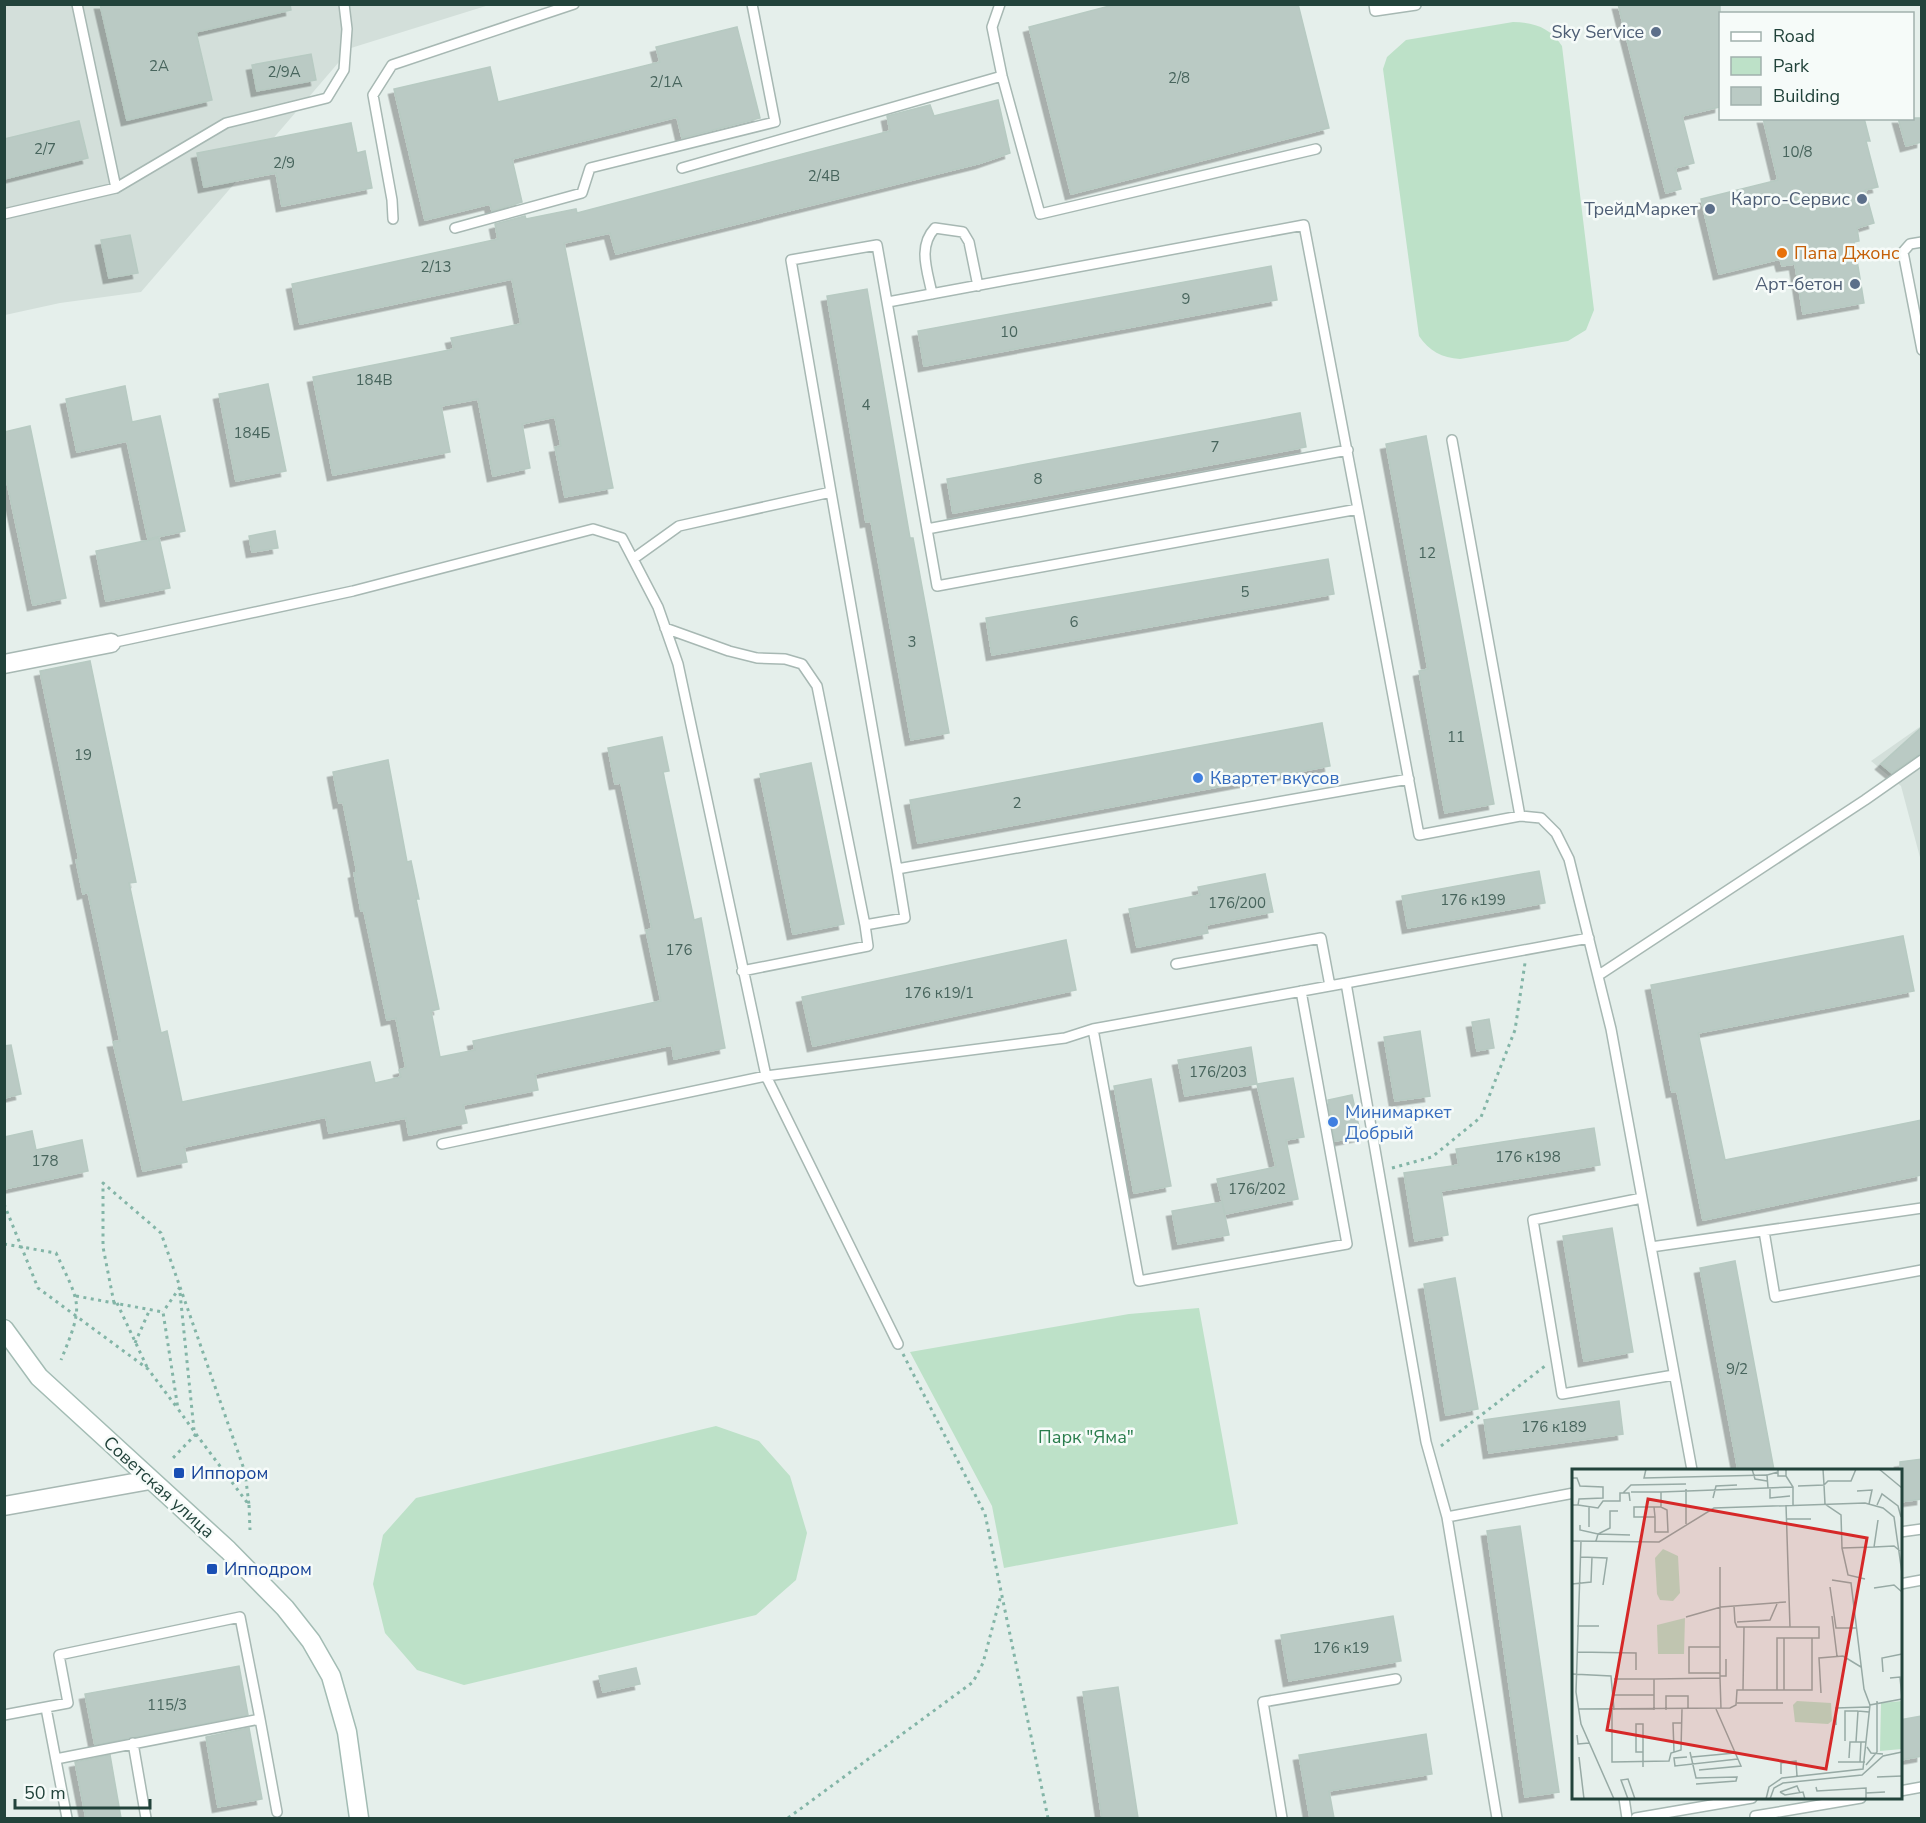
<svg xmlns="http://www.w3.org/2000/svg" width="1926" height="1823" font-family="'Nunito Sans',sans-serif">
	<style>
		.built { fill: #d3dfda }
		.green { fill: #bde1c8 }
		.building { fill: #bacac4; stroke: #b7cac2; stroke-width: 1.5; filter: url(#shadow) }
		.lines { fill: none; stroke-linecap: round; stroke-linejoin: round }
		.lane-casing { stroke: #a7b8b3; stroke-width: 12 }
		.street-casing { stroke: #a7b8b3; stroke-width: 21 }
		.secondary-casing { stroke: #a3bcb4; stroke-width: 21 }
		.path { stroke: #83b5a7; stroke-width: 3; stroke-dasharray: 3 4.5; stroke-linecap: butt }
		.lane { stroke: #fff; stroke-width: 9 }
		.street { stroke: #fff; stroke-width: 18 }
		.secondary { stroke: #fff; stroke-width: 18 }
		.service-dot { fill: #5c6f8a; stroke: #f6fbf9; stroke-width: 2 }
		.food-dot { fill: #e8710a; stroke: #f6fbf9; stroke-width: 2 }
		.shop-dot { fill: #3f7fe0; stroke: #f6fbf9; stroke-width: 2 }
		.transit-dot { fill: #1a4fb4; stroke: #f6fbf9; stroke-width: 2 }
		.labels { text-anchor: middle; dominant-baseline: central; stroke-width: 5; stroke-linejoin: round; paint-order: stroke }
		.number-label { font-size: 15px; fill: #48655d }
		.service-label { font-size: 18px; fill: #4e5e75; stroke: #f6fbf9; text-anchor: end }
		.food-label { font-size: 18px; fill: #c56008; stroke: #f6fbf9; text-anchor: start }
		.shop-label { font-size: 18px; fill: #366cbe; stroke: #f6fbf9; text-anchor: start }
		.park-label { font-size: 18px; fill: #297d4c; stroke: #f6fbf9 }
		.transit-label { font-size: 18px; fill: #164399; stroke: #f6fbf9; text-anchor: start }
		.street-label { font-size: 18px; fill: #22433b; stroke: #f6fbf9 }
		.inset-road { fill: none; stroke: #97aaa5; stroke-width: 1.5 }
		.view { fill: #d62828; fill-opacity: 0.15; stroke: #d62828; stroke-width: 3 }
		.inset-edge { fill: none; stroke: #22433b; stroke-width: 3 }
	</style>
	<defs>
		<filter id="shadow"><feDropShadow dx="-5.5" dy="5.5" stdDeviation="0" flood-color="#0004"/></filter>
	</defs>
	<rect width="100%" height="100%" fill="#e5efeb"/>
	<path class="built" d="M5,5h484l-138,43 -210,244 -81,11 -55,12z
		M1921,726v135l-20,-75 -30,-25z"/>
	<path class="green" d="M1513,22c21,0 38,6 49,24l32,264 -8,20 -18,11 -108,18c-18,-1 -31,-8 -41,-23l-36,-267 4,-12 19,-17z
		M1199,1308l39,216 -234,44 -12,-62 -82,-154 219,-38z
		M716,1426l43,15 31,35 17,57 -11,47 -40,35 -292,70 -47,-15 -32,-37 -12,-49 10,-49 33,-37z"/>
	<path class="building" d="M100,4h190l1,6 -95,22 16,68 -85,20z
		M1117,4h181l31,124 -258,66 -42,-167z
		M1618,4h102v103l-38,9 12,47 -19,5 6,21 -15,4z
		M737,27l23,91 -78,20 -5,-21 -165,42 10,43 -30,9 -2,-7 -65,16 -31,-131 96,-22 8,35 162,-40 -4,-15z
		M311,54l5,26 -59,11 -5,-26z
		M998,100l12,53 -29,10 -365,91 -6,-21 -46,10 49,245 -48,9 -10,-50 6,-1 -6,-29 -33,7 8,44 -37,8 -15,-77 -37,7 9,46 -117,23 -20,-98 141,-28 -3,-11 70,-14 -9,-45 -212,45 -8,-40 206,-45 -3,-15 30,-8 1,3 50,-10 1,4 313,-82 -3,-15 43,-11 4,11z
		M1763,118h101l6,23h-4l12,46 -13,3 9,33 -17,5 2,13 -5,1 10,61 -61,11 -8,-50 -13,2 -2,-7 -61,15 -18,-75 77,-19z
		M1898,118h24v24l-16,4z
		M79,121l9,37 -84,21v-40z
		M351,123l6,30 8,-2 7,37 -90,18 -6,-33 -72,14 -7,-34z
		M130,235l8,38 -29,5 -8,-38z
		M1271,266l6,34 -353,66 -6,-35z
		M867,289l43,249h3l36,195 -38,7 -40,-219 -5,1 -39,-226z
		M268,384l18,87 -50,10 -17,-87z
		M125,386l7,36 28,-6 25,115 -37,8 -21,-98 -50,11 -11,-53z
		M1300,413l6,34 -353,66 -6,-34z
		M30,426l36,172 -33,7 -29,-137v-36z
		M1426,436l68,368 -49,9 -26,-142 9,-2 -42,-225z
		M275,531l3,17 -26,4 -3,-16z
		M159,538l11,50 -64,13 -10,-50z
		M1328,559l6,35 -342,61 -6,-37z
		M90,661l46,221 -7,1 32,150 6,-2 15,71 188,-40 5,21 26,-6 -2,-7 7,-2 -10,-50 -9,2 -23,-109h-3l-7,-38 3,-1 -14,-70 -4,1 -6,-31 55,-12 19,102 4,-1 8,38h-3l23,110 -8,2 9,46 35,-7 -2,-9 188,-40 -15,-71 6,-1 -31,-146 -6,1 -7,-36 54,-11 7,34 -6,1 31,148 7,-2 24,130 -51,11 -2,-14 -137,29 3,16 -75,15 4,18 -58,12 -3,-17 -77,15 -3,-16 -142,30 3,15 -44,9 -30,-129 7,-1 -32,-149 -5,2 -7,-34 3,-1 -39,-188z
		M1322,723l8,43 -412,77 -8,-43z
		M1922,727v25l-30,21 -11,-9z
		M811,763l33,161 -51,10 -33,-160z
		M1539,871l6,32 -137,25 -6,-32z
		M1265,874l8,38 -67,13 2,8 -71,14 -8,-38 71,-14 -2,-8z
		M1903,936l11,55 -216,42 27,127 197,-40v55l-219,45 -26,-129 -5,1 -21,-107z
		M1066,940l10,50 -263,56 -11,-49z
		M1489,1019l5,29 -17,3 -5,-29z
		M1420,1031l10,65 -35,5 -11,-64z
		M11,1045l10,49 -17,4v-52z
		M1251,1047l6,37 -72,12 -7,-36z
		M1293,1078l11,59 -18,3 12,59 -73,15 -8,-35 59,-12 -19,-83z
		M1151,1079l20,107 -37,7 -20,-107z
		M1352,1095l9,41 -26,5 -7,-41z
		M1594,1128l6,37 -159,26 7,44 -33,6 -11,-68 55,-8 -3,-16z
		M32,1131l4,19 46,-10 6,31 -84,18v-52z
		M1222,1202l7,33 -51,9 -6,-33z
		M1612,1228l21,124 -49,9 -21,-125z
		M1735,1261l39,209h-36l-38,-202z
		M1455,1278l23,131 -32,6 -22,-131z
		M1619,1401l4,33 -134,19 -5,-33z
		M1922,1459v40l-22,3v-40z
		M1520,1526l39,266 -34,5 -38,-266z
		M1393,1616l8,45 -112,20 -8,-46z
		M239,1666l9,49 -153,30 -10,-51z
		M636,1668l4,16 -37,8 -4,-16z
		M1118,1687l20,131h-36l-19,-126z
		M1922,1716v40l-22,4v-40z
		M249,1728l13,71 -44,8 -12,-70z
		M1426,1734l6,40 -103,17 5,27h-24l-11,-63z
		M110,1755l11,63h-35l-11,-56z"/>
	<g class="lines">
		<g class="lane-casing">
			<path id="lane" d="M1000,4l-8,23 10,49 38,138 276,-65
				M1374,4l1,7 41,-6
				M682,168l320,-92
				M116,188l110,-65 101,-25 17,-28 3,-41 -3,-25
				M4,214l112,-26 -39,-184
				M393,219l-1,-19 -19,-105 19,-30 182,-61
				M455,228l127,-35 8,-25 185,-46 -23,-118
				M1922,242l-12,2 -7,8 19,98
				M932,294c-4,-22 -15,-47 3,-66l28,4 6,10 9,44
				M888,302l416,-77 54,284
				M1452,440l68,376
				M831,492l66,377 512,-90
				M927,529l421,-79
				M633,559l25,48 20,57 88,412 132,268
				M665,628l64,23 28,7 28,1 17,5 15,22 48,239
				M111,643l242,-52 240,-62 29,9 11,21 46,-33 152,-34 -40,-232 86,-15 60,341 421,-77 61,326 101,-19 21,2 15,15 13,26 42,170 81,441
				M1176,964l145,-26 9,48
				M742,971l126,-25 -3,-21 40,-7 -8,-49
				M1599,975l266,-175 57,-40
				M1346,983l243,-45
				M1301,991l46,253 -208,37 -46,-252 253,-46 80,459 21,75
				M442,1144l324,-68 299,-38 28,-9
				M1642,1198l-109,22 29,174 112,-19
				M1764,1231l11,66 147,-27
				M1651,1247l271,-39
				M1900,1532l22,-3
				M1900,1584l22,-4
				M46,1708l21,110
				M4,1715l64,-12 -9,-48 181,-38 20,102 -204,40
				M260,1719l17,93
				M133,1743l13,75
				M1900,1791l22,-4
				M1624,1798l3,20
				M1755,1816l106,-18
				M1282,1818l-19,-116 133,-23
				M1497,1818l-50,-301 127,-24
				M1636,1818l116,-20"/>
		</g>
		<g class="street-casing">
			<path id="street" d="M4,664l107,-21
				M4,1506l146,-26"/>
		</g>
		<g class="secondary-casing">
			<path id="secondary" d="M4,1329l35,48 189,173 57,58 26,33 20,35 16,56 12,86"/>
		</g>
		<path class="path" d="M1392,1168l40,-11 49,-40 34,-87 10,-67
			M4,1204l34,84 110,81 30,40
			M4,1244l52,9c25,53 28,51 5,107
			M180,1287l65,185 4,33 -53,-71
			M180,1293l14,137
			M76,1296l87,16 15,97 18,25 -25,26
			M114,1303l-11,-56v-64l58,50 19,54 -17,25
			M117,1303l30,64
			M135,1343l15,-34
			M903,1354l82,160 63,304
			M1441,1446l104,-80
			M249,1505l1,25
			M788,1818l185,-136 10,-19 18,-68"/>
		<use href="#lane" class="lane"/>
		<use href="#street" class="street"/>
		<use href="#secondary" class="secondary"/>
	</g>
	<g class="service-dot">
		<circle cx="1656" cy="32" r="6"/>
		<circle cx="1862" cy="199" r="6"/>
		<circle cx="1710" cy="209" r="6"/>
		<circle cx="1855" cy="284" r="6"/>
	</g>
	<circle class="food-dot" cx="1782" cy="253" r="6"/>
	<g class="shop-dot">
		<circle cx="1198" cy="778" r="6"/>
		<circle cx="1333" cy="1122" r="6"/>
	</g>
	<g class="transit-dot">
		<rect x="173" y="1467" width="12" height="12" rx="3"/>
		<rect x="206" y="1563" width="12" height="12" rx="3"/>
	</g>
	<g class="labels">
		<g class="number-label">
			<text x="159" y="66">2А</text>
			<text x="284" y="72">2/9А</text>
			<text x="1179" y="78">2/8</text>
			<text x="666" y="82">2/1А</text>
			<text x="45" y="149">2/7</text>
			<text x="1797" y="152">10/8</text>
			<text x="284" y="163">2/9</text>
			<text x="824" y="176">2/4В</text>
			<text x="436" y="267">2/13</text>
			<text x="1186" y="299">9</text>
			<text x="1009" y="332">10</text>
			<text x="374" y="380">184В</text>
			<text x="866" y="405">4</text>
			<text x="252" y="433">184Б</text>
			<text x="1215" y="447">7</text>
			<text x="1038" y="479">8</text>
			<text x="1427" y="553">12</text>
			<text x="1245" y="592">5</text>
			<text x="1074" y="622">6</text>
			<text x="912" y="642">3</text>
			<text x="1456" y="737">11</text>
			<text x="83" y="755">19</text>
			<text x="1017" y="803">2</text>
			<text x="1473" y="900">176 к199</text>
			<text x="1237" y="903">176/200</text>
			<text x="679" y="950">176</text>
			<text x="939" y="993">176 к19/1</text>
			<text x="1218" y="1072">176/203</text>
			<text x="1528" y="1157">176 к198</text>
			<text x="45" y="1161">178</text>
			<text x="1257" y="1189">176/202</text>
			<text x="1737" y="1369">9/2</text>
			<text x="1554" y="1427">176 к189</text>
			<text x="1341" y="1648">176 к19</text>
			<text x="167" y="1705">115/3</text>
		</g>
		<g class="service-label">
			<text x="1644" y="32">Sky Service</text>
			<text x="1850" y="199">Карго-Сервис</text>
			<text x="1698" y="209">ТрейдМаркет</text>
			<text x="1843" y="284">Арт-бетон</text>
		</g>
		<g class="food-label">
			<text x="1794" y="253">Папа Джонс</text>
		</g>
		<g class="shop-label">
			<text x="1210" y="778">Квартет вкусов</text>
			<text x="1345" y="1112">Минимаркет<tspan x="1345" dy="21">Добрый</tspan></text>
		</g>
		<g class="park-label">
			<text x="1086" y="1437">Парк "Яма"</text>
		</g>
		<g class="transit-label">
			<text x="191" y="1473">Иппором</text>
			<text x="224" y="1569">Ипподром</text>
		</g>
		<g class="street-label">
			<text transform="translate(159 1487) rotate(42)">Советская улица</text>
		</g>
	</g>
	<g transform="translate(1572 1469)">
		<rect width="330" height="330" fill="#e5efeb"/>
		<path d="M91,80l15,7 2,37 -7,8 -13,-1 -3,-6 -2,-36zM113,149l-1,36h-26l-1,-29zM225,232l34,2 1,18 -4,3 -33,-2 -2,-17zM330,232v48l-22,2 1,-48z" fill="#bde1c8"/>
		<path class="inset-road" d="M74,0l-2,9 123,-3M180,0l3,10 12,2M206,0v7h8v-7M284,0l-5,12h-23l-4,4 1,19 16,11 1,33 32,-1 4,-27M307,0l23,19M214,7l7,11v18M0,9h5l3,8 23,1v11l-24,1 -1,6h-6M226,17l26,-1 -1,-16M196,19l-1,-13 11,-3M198,19v10l20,-2M114,20v35M0,22v31M285,22l15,-1 -3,14M59,23h30v15M89,23l132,-5M51,24l8,-8 55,-1M141,29l3,-12 21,-1M6,36l20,3 5,-7h17v-8h9l1,8M305,36l5,-11 16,12 3,11M82,38l1,10v15h13l-1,-22 -6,-3h-27v10h21M215,50h24M8,56v5l18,4 32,1M17,58v-21M0,72l87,1 55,-34 151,-5 18,5 11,9 8,56M9,72l-5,151 5,32 33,75M24,72l2,-7 12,-6v-17h8M302,78l20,-1 6,5M270,79l6,27 17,4M9,88l26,1 -4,27M148,98v80M260,111l19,3 13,106 6,16M0,115l19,-2 1,-25M258,118l6,41h21M302,119l20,-3 8,7M162,137l1,16 2,5h7M260,147l5,40M114,148l35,-10 65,-5M165,153l33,-2 7,-16M5,157h22M212,169v52M5,183l59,1v17M311,203l-1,-14 20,-4M0,205l39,2 3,34M148,207h6v-17M148,209l1,31M318,209l10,-1 2,21M42,210h40v31M82,210l66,-1v-31h-31v26h31M171,221l1,-63h46M205,221h35v-52M249,224l-2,-35 24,-2 18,11M42,226h40M165,234h46M7,240l151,-1 6,-3 1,-15h40v-52h42v-11h-29l-4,-122M40,241v52l57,-1 2,-8 10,-3 1,-41M94,241v-14h22v13M264,256v-17l33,-1M5,266l1,9 11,-1M273,272v-30h13M284,273l2,-31 11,1M295,278l4,6 12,1M71,283h-7v-28h7v43M102,283l-1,-29h9M118,283l6,26 41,-1 -1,4 -40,3M7,288l5,42M115,288l-13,1 1,8 63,-7M120,288l43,-4M277,289l1,-16h16M266,293h27M288,293l1,-20M294,296l11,-13v-51M127,301l42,-4 -25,-57M209,305v-11l15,-2 1,15M305,308l25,-1M244,318l1,4 49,-3v11M208,323l5,3 18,-3 2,7M208,323l17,-6 3,7M294,324l19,-1M56,330l-7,-19 7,-1 7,20M194,330l3,-12 13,-9 81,-9 7,-64 32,-6M198,330l4,-11 9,-5 79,-8 21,-19 19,-4"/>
		<path class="view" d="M76,30l219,39 -41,231 -219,-39z"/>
		<rect width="330" height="330" class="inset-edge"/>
	</g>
	<rect width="1926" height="1823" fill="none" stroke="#22433b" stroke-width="12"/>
	<rect x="1719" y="12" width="195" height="108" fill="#f6fbf9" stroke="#a1b1ad" stroke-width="1.5"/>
	<rect x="1731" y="32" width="30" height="9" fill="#ffffff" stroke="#a1b1ad" stroke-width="1.5"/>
	<text x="1773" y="42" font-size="18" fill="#22433b">Road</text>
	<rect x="1731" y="57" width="30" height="18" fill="#bde1c8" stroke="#a1b1ad" stroke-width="1.5"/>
	<text x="1773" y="72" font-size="18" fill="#22433b">Park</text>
	<rect x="1731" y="87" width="30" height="18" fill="#bacac4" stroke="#a1b1ad" stroke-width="1.5"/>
	<text x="1773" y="102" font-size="18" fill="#22433b">Building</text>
	<path d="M15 1799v9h135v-9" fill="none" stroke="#22433b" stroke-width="3"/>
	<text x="24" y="1799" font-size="18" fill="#22433b" stroke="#f6fbf9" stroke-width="4.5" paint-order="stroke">50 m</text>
</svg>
